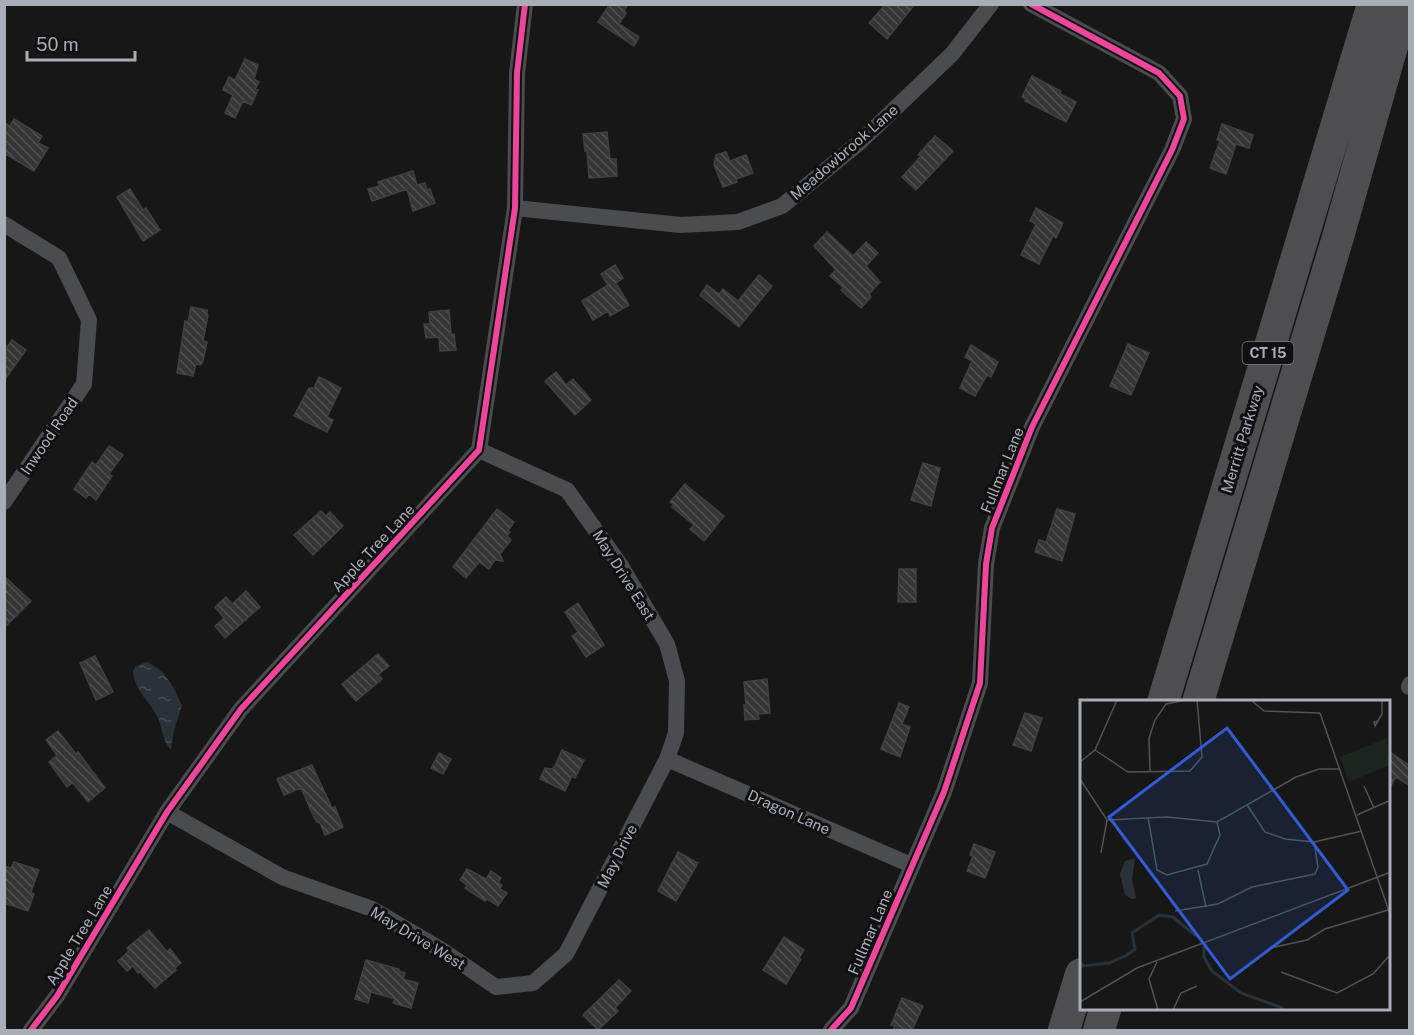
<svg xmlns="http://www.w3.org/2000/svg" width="1414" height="1035" font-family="'Public Sans',sans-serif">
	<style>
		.water { fill: url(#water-ripples) }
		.building { fill: url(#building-back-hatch); stroke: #3f4043; stroke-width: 1.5 }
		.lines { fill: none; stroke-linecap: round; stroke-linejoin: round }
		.street { stroke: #4b4c50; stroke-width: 16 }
		.highway { stroke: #4e4e51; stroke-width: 32 }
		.cycleway-casing { stroke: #111113; stroke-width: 10 }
		.cycleway { stroke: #ed469a; stroke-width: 6 }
		.labels { text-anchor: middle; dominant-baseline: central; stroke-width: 6; stroke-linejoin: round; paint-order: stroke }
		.shield { fill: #111113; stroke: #7b7e86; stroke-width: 1.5 }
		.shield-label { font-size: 14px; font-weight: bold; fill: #a8adb8 }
		.street-label { font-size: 15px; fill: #a8adb8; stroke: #111113 }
		.inset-river { fill: none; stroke: #2a3239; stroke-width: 3 }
		.inset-road { fill: none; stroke: #515357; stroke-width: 1.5 }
		.view { fill: #325cd3; fill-opacity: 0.15; stroke: #325cd3; stroke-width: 3 }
		.inset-edge { fill: none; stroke: #a8adb8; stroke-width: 3 }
	</style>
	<defs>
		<pattern id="water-ripples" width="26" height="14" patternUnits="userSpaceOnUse" patternTransform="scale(1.5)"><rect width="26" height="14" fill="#2a3239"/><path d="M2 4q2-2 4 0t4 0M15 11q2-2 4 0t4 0" fill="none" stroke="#464d54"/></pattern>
		<pattern id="building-back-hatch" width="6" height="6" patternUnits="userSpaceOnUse" patternTransform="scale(1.5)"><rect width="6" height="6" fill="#353536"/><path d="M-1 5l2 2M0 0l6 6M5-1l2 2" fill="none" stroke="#4f5051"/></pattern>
	</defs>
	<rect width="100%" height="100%" fill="#171717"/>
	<path class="water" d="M147,662c19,9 27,25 35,44l-8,24 -3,20c-9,-10 -8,-20 -13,-32 -8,-17 -24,-27 -25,-47l3,-5z"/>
	<path class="building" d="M610,4h18l-4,7 2,2 -7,11 20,13 -5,9 -36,-24z
		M886,4h29l-28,35 -18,-16z
		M245,59l13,6 -4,14 5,3 -4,7 3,1 -7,15 -8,-4 -8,17 -10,-5 8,-18 -10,-5 6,-13 6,3z
		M1032,76l29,15 -1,3 16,8 -10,20 -41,-21 1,-2 -4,-2z
		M14,119l28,17 -4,7 10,5 -14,23 -30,-18v-31l6,4z
		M1222,124l31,11 -4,13 -13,-4 -10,30 -16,-6 10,-27 -3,-1z
		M607,132l3,27h6l1,17 -28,2 -2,-28 -2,1 -2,-17z
		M935,136l18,15 -37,39 -14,-13 19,-21 -3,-1z
		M726,152l4,9 16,-6 7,18 -17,6 1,3 -14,5 -9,-22 2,-10z
		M413,171l4,14 8,-2 2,7 3,-1 5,14 -22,8 -6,-22 -35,12 -4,-12 12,-3 -2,-4z
		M130,189l13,21 3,-2 14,22 -17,11 -26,-44z
		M1036,208l27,15 -7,15 -3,-2 -14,28 -18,-9 15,-31 -6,-3z
		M827,232l26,24 13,-14 12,11 -12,13 14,16 -11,12 2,3 -10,11 -20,-18 3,-2 -14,-12 6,-6 -22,-24z
		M615,265l8,13 -7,5 13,22 -19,11 -2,-5 -15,9 -11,-19 26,-16 -7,-11z
		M759,275l13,11 -33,41 -39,-32 7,-10 12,9 4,-5 15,12z
		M191,307l16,3v5h1l-5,26 4,1 -4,19 -2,4 -5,-1 -3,12 -16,-3 8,-52 3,1z
		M449,310l2,25 3,-1 2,16 -16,1 -1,-14 -13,1 -2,-14h6l-1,-12z
		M12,340l14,10 -22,31v-30z
		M1128,344l21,9 -18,42 -21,-9z
		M971,345l27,17 -7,15 -4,-2 -12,21 -15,-8 12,-27 -7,-4z
		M556,372l10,13 7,-6 18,21 -16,15 -30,-34z
		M319,377l22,11 -14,29 6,3 -6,12 -33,-16 15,-28h5z
		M109,446l14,9 -14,19 3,2 -16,24 -7,-6 -3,4 -12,-9 18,-27 4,3z
		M923,463l17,5 -9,38 -20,-6z
		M685,484l39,32 -20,25 -14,-12 4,-4 -22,-18 2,-2 -4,-3z
		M497,509l17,13 -6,9 2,1 -3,4 4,4 -11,14 3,7 -8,-1 -6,9 -10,-7 -13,16 -13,-11z
		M1057,509l18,5 -13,47 -27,-9 4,-12 7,2z
		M321,511l5,5 4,-4 13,14 -30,29 -19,-20z
		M899,569h17v33h-18z
		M4,576l27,25 -27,27z
		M246,591l14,16 -35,31 -10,-12 9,-8 -9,-11 11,-10 6,7z
		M578,603l26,42 -18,12 -14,-21 6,-4 -13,-20z
		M378,654l11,12 -11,9 4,4 -26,22 -14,-17z
		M95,656l18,36 -17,8 -16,-37z
		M767,679l3,34 -12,1 1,5 -14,1 -1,-15h2l-2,-23z
		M899,703l10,4 -7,17 8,3 -10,30 -19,-8z
		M1025,713l17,5 -11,33 -18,-6z
		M58,731l18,23 2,-2 27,36 -17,14 -14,-18 -2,-1 -5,4 -18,-25 8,-7 -11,-15z
		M562,750l22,10 -9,18 -3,-2 -7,15 -25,-12 5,-11 7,1 3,-3z
		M1389,751l21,15v20l-14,-9 -7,12z
		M439,753l12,6 -8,15 -12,-6z
		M312,765l20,43 3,-1 8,20 -18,8 -6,-14 -2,1 -3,-5 -13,-29 -17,7 -7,-16z
		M974,844l21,8 -10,26 -18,-7 6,-15 -3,-1z
		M678,852l20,11 -22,38 -18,-10z
		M14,862l25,8 -8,22 3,2 -6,17 -24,-8v-37l7,2z
		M467,869l19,10 5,-8 10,7 -3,5 4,2 -2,4 7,4 -9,13 -11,-7 -2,2 -20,-13 2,-3 -7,-5z
		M149,930l18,22 3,-3 11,14 -6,5 1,2 -21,18 -15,-16 -2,1 -5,-7 -6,5 -9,-10 11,-10 -2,-3z
		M784,937l20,13 -5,8 2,1 -15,25 -23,-14z
		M366,960l33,9v2l6,2 -2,6 15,4 -7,25 -18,-5 2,-4 -24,-7 -3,11 -13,-4z
		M619,980l12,11 -16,17 3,3 -20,19 -15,-15z
		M902,998l21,8 -11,24h-19l2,-4 -4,-1z"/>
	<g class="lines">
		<path class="street" d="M515,208l166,17 57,-3 44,-16 78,-64 92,-88 39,-50
			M4,224l55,34 30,62 -5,64 -80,118
			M1409,687l1,-3
			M667,759l244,106
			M167,812l115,65 90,32 73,43 51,35 37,-4 33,-29 101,-195 9,-26 1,-52 -10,-37 -46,-78 -54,-76 -88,-40
			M31,1030l26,-34 110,-184 74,-103 238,-259 36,-242 2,-135 8,-69
			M831,1030l20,-22 93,-216 36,-109 6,-119 6,-36 40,-101 140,-277 12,-31 -4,-23 -21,-23 -128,-69"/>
		<path class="highway" d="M1163,702l210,-698
			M1198,702l140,-465 66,-233
			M1064,1030l17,-56
			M1099,1030l6,-20"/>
		<g class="cycleway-casing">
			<path id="cycleway" d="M31,1030l26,-34 110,-184 74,-103 238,-259 36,-242 2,-135 8,-69
				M831,1030l20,-22 93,-216 36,-109 6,-119 6,-36 40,-101 140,-277 12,-31 -4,-23 -21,-23 -128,-69"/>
		</g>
		<use href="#cycleway" class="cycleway"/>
	</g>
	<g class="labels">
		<rect class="shield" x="1242.5" y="342" width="51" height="22" rx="4.5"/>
		<g class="shield-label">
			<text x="1268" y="353">CT 15</text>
		</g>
		<g class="street-label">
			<text transform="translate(844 152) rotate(-41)">Meadowbrook Lane</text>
			<text transform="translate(49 436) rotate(-56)">Inwood Road</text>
			<text transform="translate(1242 439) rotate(-73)">Merritt Parkway</text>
			<text transform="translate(1002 470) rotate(-68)">Fullmar Lane</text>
			<text transform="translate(373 548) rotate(-47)">Apple Tree Lane</text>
			<text transform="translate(624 575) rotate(58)">May Drive East</text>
			<text transform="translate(789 812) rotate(24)">Dragon Lane</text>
			<text transform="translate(617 856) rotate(-63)">May Drive</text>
			<text transform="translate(870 932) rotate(-67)">Fullmar Lane</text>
			<text transform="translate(79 935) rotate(-59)">Apple Tree Lane</text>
			<text transform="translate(418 938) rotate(31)">May Drive West</text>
		</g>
	</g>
	<g transform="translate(1080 700)">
		<rect width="310" height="310" fill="#171717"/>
		<path d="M307,38l3,27 -41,17 -9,-25z" fill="#1d241e"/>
		<path d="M55,158l-3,21 4,19 -4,1 -7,-4 -5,-21 5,-13z" fill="#2a3239"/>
		<path class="inset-river" d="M124,247v10l8,14 29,22 42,15M0,262l3,4 26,-3 18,-8 8,-6 -3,-16 27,-18 14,2 23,19"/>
		<path class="inset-road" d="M171,0l13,11 56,2M240,13l71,204M298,21l-4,1 1,4 7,-12v-14M15,50l33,22 62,-1 12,-14 -5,-57M0,62l15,-12 22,-50M70,72l-1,-34 6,-18 11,-16 20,-4M0,79l27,41 60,-3 50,5 79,-45 23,-8h21M284,86l10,22M167,105l18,27 20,7 29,3 48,-11M277,115l34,-15M68,117l9,53 10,5 40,-11 13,-29 -3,-13M21,153l6,-33M118,170l8,37M95,211l43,-7 34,-17 63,-13 3,-7 -4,-25M190,248l37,-8 18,-11 63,-19M77,262l-8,17 9,31M201,272l56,21 36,-19 18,-20M0,302l57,-34 254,-96M93,310l8,-17 16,-7"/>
		<path class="view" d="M147,28l121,162 -118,89 -121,-162z"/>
		<rect width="310" height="310" class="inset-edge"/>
	</g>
	<rect width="1414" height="1035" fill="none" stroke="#a8adb8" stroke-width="12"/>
	<path d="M27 51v9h108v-9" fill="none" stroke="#a8adb8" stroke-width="3"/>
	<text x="36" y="51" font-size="18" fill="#a8adb8" stroke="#111113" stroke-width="4.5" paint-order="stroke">50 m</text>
</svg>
